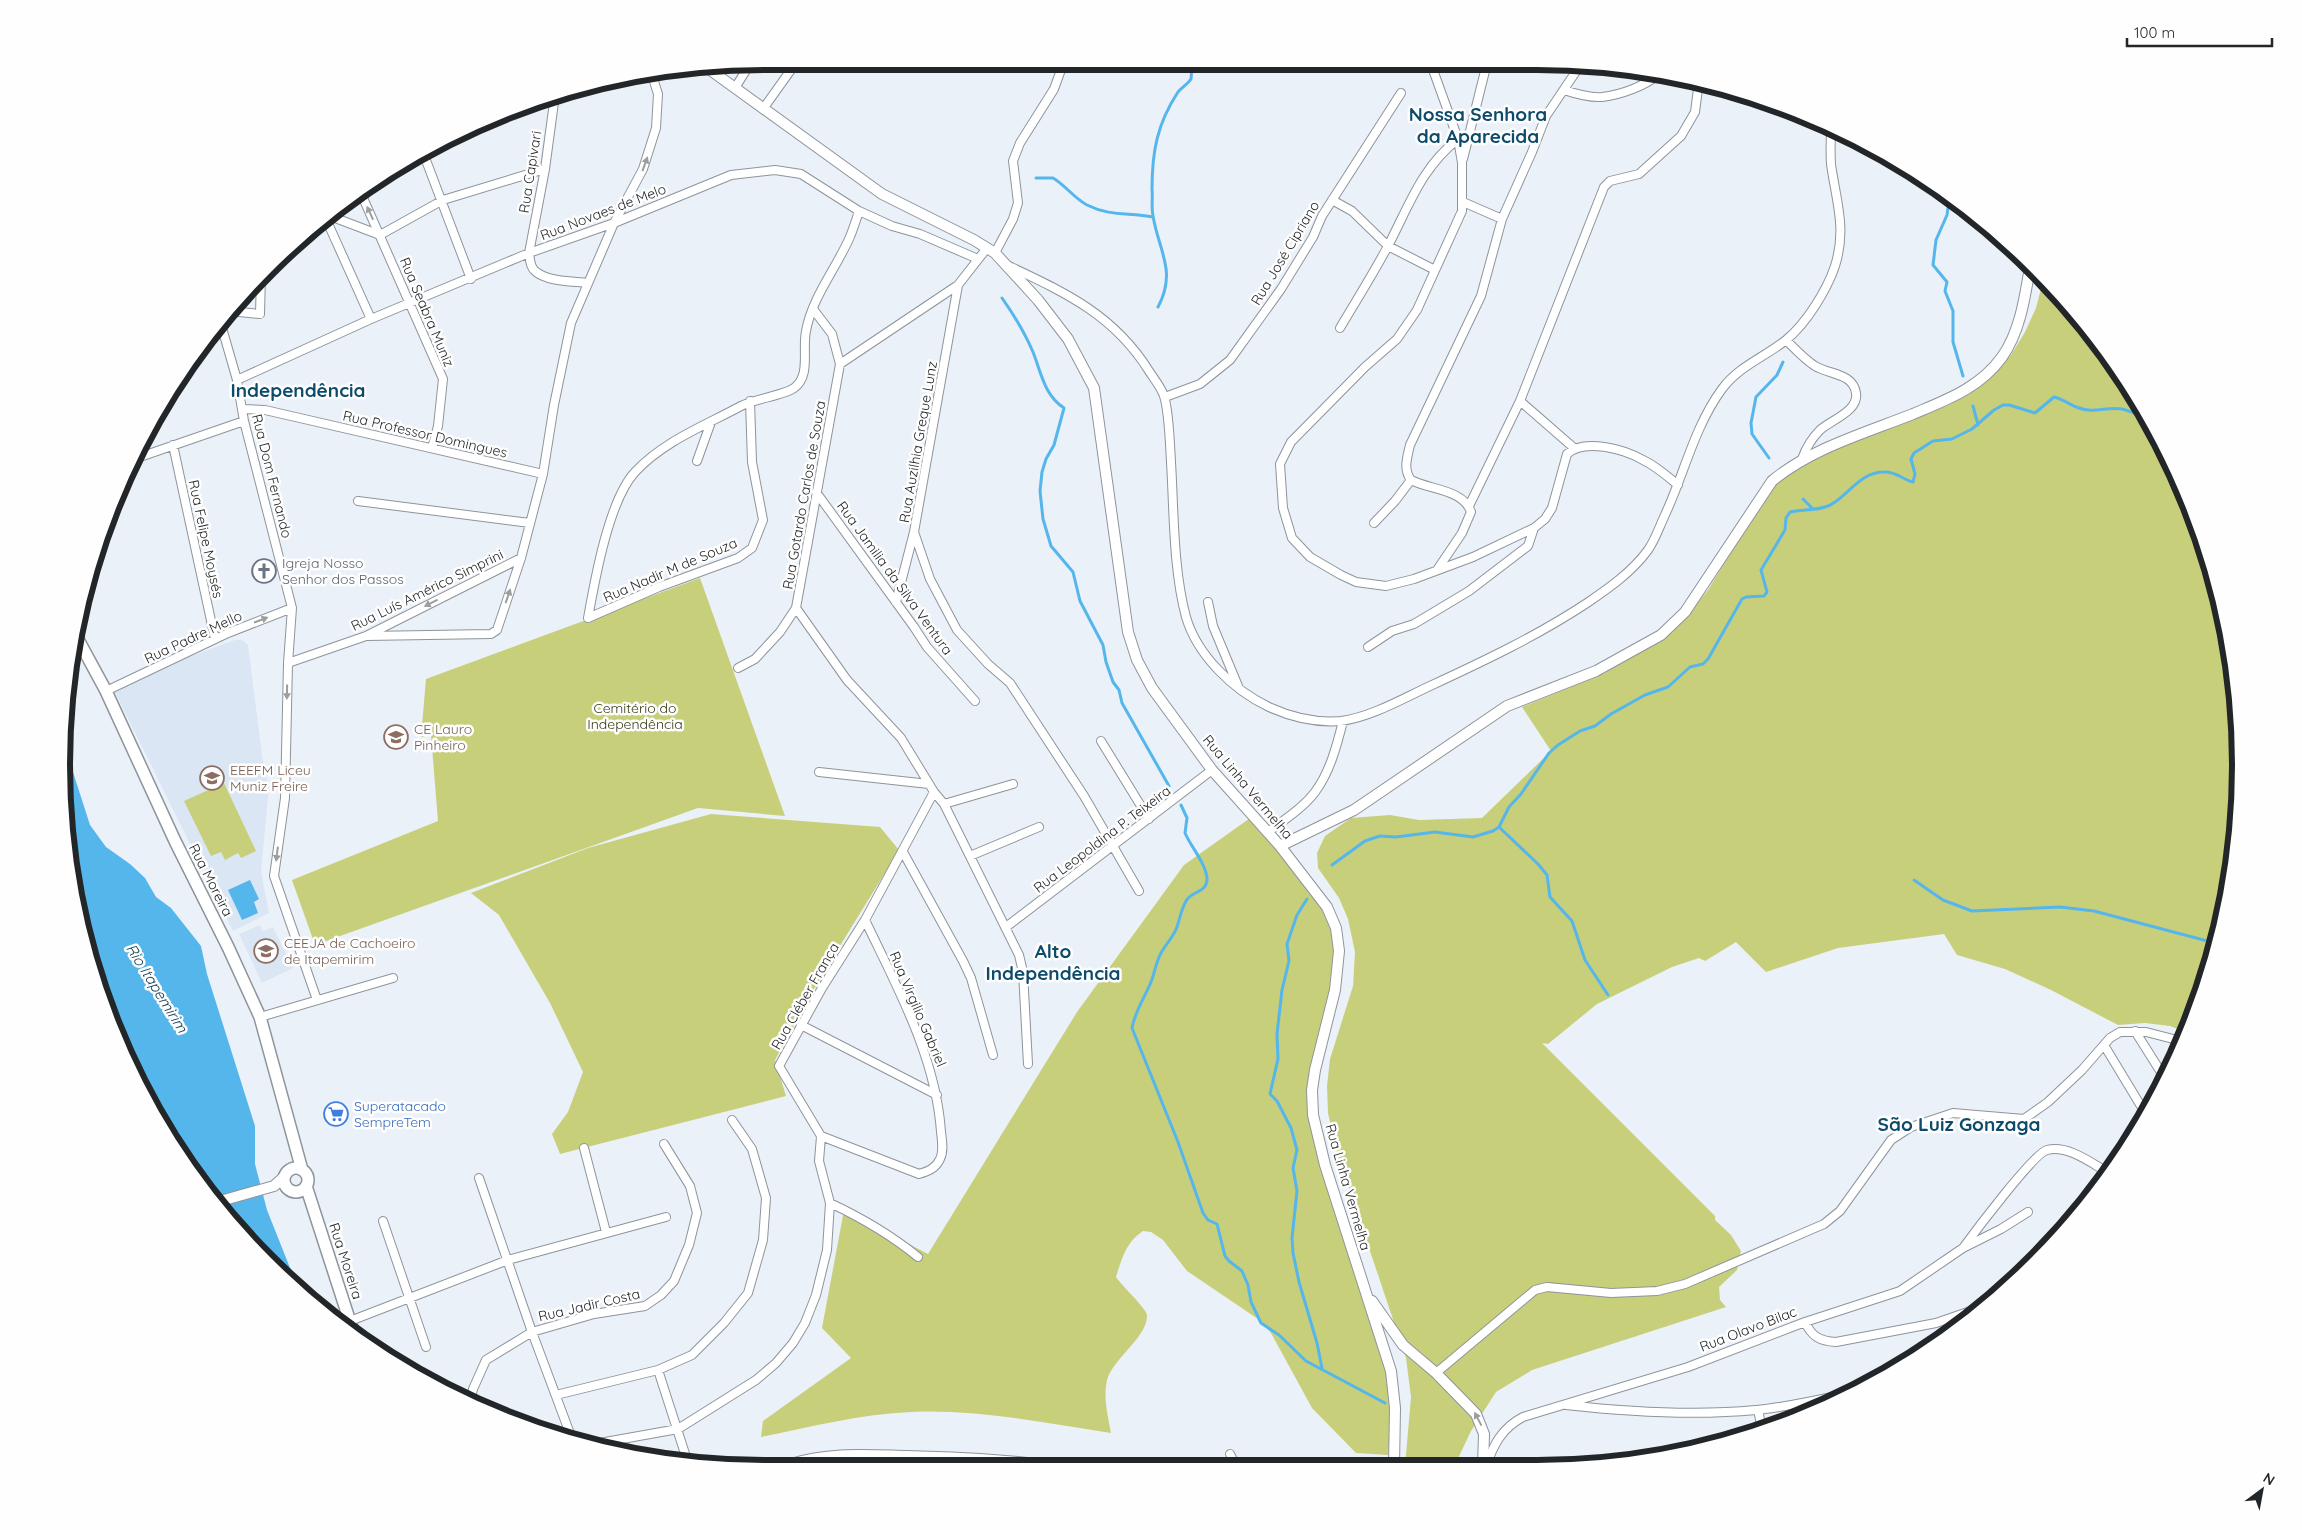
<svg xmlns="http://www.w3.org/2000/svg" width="2302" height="1530" font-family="Quicksand,sans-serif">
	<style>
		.built { fill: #dae6f3 }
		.green { fill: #c8cf7b }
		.water { fill: #55b6ec }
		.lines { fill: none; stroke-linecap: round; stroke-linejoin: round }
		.stream { stroke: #55b6ec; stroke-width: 3 }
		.minor-casing { stroke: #8e949b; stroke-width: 10 }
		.tertiary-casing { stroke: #8e949b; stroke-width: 12 }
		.secondary-casing { stroke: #8e949b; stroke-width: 14 }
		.minor { stroke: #fff; stroke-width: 8 }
		.tertiary { stroke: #fff; stroke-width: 10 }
		.secondary { stroke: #fff; stroke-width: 11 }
		.oneway { fill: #9c9d9e }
		.labels { text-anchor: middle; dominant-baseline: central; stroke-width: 5; stroke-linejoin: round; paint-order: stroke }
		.street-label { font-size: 14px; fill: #232628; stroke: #fefefe }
		.worship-label { font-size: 14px; fill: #5b616d; stroke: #fefefe; text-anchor: start }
		.park-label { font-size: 14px; fill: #373911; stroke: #fefefe }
		.education-label { font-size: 14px; fill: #785e54; stroke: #fefefe; text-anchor: start }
		.shop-label { font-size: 14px; fill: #366cbe; stroke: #fefefe; text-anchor: start }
		.water-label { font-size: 15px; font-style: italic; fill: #174056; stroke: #fefefe }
		.district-label { font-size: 19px; font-weight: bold; fill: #0d4b6b; stroke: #fefefe }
		.rim { fill: none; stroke: #232628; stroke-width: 6 }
	</style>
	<rect width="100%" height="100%" fill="#ebf1f8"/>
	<path class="built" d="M235,640h7l6,5 16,125 5,16 -8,86 8,41 -36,18 -118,-239 71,-34z
		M260,925l3,6 10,-4 20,41 -31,15 -23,-49z"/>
	<path class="green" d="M2043,281l52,56 73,117 49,129 22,136 -4,138 -32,134 -18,41 -15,-6 -25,-3 -27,2 -67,-35 -46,-21 -48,-14 -13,-21 -106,14 -72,24 -30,-30 -31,19 -6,-3 -27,9 -75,37 -49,40 -6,-1 173,173v4l16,15 10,16 -4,19 -18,17 1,13 6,7 -194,63 -36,22 -25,39 -17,36 -49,-1 6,-69 -5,-39 -69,-205 -9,-40 -1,-27 3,-27 23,-73 2,-34 -7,-33 -9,-21 -21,-30 -1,-15 8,-17 26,-18 39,-3 29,5 63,-2 69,-67 -29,-44 83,-34 84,-60 19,-23 63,-104 43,-29 135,-52 34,-22 28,-28 14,-23 11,-24z
		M700,578l85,238 -87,-8 -383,137 -23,-65 146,-59 -7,-86 -10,2 5,-58z
		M224,783l32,68 -15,7 -3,-5 -13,7 -4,-8 -10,4 -27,-55z
		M711,814l169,13 19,23 -77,125 -47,85 11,36 -226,58 -8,-20 16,-22 15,-40 -33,-69 -51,-88 -28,-22 117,-45z
		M1253,816l66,83 16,40 -1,53 -21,63 -3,44 84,297 -6,59 -32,-2 -44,-45 -41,-75 -10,-12 -74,-50 -24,-31 -12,-8 -8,-1c-17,11 -21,27 -27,46 6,9 30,31 31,38 1,22 -34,43 -40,65 -4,18 1,36 4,53 -65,-10 -134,-24 -200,-21 -50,2 -101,15 -150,25l2,-16 88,-63 -29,-30 22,-118 84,44 149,-242 107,-147z"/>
	<path class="water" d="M64,744l26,81 16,22 24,17 15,14 11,19 15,11 30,38 6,28 48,152v38l12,46 33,83 -64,-64 -80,-112 -41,-83 -40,-131z
		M250,880l9,19 -5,3 4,11 -16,7 -14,-30z"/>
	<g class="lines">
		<path class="stream" d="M1899,168l14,14 11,2
			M1036,178h17c12,7 21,20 34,27 24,12 42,7 66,12
			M1949,201l-2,14 -11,25 -3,25 14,17 -2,9 8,20v31l10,34
			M1002,298c12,17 23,35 31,54 8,20 11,43 31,56l-10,37 -8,14 -4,13 -2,19 3,28 8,27 22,26 7,29 23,44 3,17 7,20 6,8 3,13 47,83
			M1158,307c19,-36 1,-55 -5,-91 -2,-9 0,-18 -1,-27 0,-37 5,-65 26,-97 4,-5 10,-8 13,-13l1,-12
			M1973,406l5,19
			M1769,458l-17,-24 -1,-11 5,-26 21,-22 6,-13
			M1803,499l9,9
			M1181,805l6,13 -2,15c6,14 20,29 22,45 1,15 -16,13 -21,23 -5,9 -6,17 -9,26 -3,9 -11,17 -16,26 -5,9 -6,19 -10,29 -6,15 -16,29 -19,46l46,114 25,71 5,7 9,4 8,32 4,5 13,10 6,14 3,17 10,21 18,12 27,26 79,42
			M1499,827l39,37 9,11 3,22 22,24 13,39 23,35
			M1332,865l33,-24 15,-5 16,1 39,-5 38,5 20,-6 6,-4 10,-20 12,-13 28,-41 9,-8 22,-14 15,-5 16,-12 34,-19 23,-8 22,-20 13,-3 5,-5 34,-60 4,-2 18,-1 3,-4 -6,-22 24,-40 1,-12 4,-6c13,-3 31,-1 42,-8 18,-11 29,-32 52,-32 12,-1 19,8 29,10l2,-8 -4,-15 3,-6 19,-12 19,-2 20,-10 22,-19 9,-5h6l26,8 19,-16c9,2 16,8 25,11 14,6 29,-2 43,1 8,2 14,6 22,6
			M1914,880l29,20 29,11 88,-4 34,4 121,32
			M1307,899l-10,16 -10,29 2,17 -7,29 -5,44 1,25 -8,35 7,7 14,27 6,22 -4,18 4,23 -5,47 1,15 6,29 18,61 5,25"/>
		<g class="minor-casing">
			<path id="minor" d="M1432,67l26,72 4,24v48l-45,99 -20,29 -32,28 -74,75 -11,22 3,44 9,30 18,19 31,18 15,7 30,4 28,-7 59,-22 61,-29 11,-9 7,-11 15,-54c17,-16 57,-5 76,6 13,6 24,16 35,25
				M735,88l13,-21
				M1564,90c12,4 25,8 38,7 18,-2 44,-11 58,-24
				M555,95l-10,74 -16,84c1,6 1,14 6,18 12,11 38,10 53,12
				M763,109l30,-42
				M424,155l47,124
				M1463,159l23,-92
				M360,191l83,188 -5,47 -6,22
				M1332,200l20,11 36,35 47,24
				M1463,202l39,17
				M330,216l50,19
				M326,219l45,100
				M380,235l63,-35 102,-31
				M995,253l18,-34 5,-16 -5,-42 7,-18 34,-54 8,-22
				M1009,266c57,27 105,49 140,105 5,8 12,16 15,25 5,15 6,49 7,66 3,49 2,107 15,155 11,38 47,73 83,90 22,10 47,16 72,14 30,-4 61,-22 89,-35 54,-25 107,-50 157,-83 22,-15 45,-31 61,-53 7,-10 11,-22 16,-33 20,-42 30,-90 58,-128 17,-23 43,-32 64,-49 20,-16 41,-50 49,-74 12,-38 1,-65 -4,-102 -1,-12 0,-25 0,-37
				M229,311l31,3 1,-39
				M220,321l17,59 7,41 48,187 -4,55 -3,135 -11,78 43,124
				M1340,328c16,-27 33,-54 48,-82 21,-40 33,-78 70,-107
				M1786,340c9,9 18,19 29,26 15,9 38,7 41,27 3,18 -25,27 -36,37 -8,8 -14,18 -18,29
				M840,364l118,-79 29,-37
				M237,380l134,-61 158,-66 85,-30 117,-48 44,-5 26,4 58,37 33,15 28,8 58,25
				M1165,397l35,-13 30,-24 51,-71 32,-52 9,-21 79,-123
				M242,409l23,1 278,64
				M173,445l42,194
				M1574,448l-54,-47 84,-214 6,-6 29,-7 42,-38 14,-24 4,-31
				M137,458l107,-37
				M697,461l14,-39
				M816,492l98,135 13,20 48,54
				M358,501l172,22
				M1469,506l51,-105
				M1374,523l21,-22 16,-21
				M914,532l16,47 27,51 31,34 22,19 74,113 55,95
				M1437,570l25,-37 9,-21c-8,-23 -41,-22 -60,-32 -8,-11 -4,-22 -1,-35l71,-149 21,-77 30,-67 14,-36 33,-49
				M896,602l18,-70 44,-247
				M1208,602l5,24 25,60
				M796,608l51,72 54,58 33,54 10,12 75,151 4,17 5,92
				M588,618c7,-39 21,-118 47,-146 29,-31 69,-46 106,-66 13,-7 44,-11 53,-18 17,-12 8,-38 12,-57 6,-33 29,-61 43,-92 4,-9 7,-19 10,-28
				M588,618l71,-31 79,-29 14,-10 11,-28 -11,-58 -2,-61
				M366,636l125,-2 6,-4 24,-72 22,-84 11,-69 17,-82 43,-100 29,-54 13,-41 2,-34 -7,-22
				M1368,647l24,-16 22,-7 55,-33 59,-45 6,-18
				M288,663l78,-27 155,-78
				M738,668l17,-9 25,-27 16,-24 44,-244 -8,-30 -19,-25
				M106,691l122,-58 64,-25
				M1101,741l48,78
				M819,772l110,12
				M944,804l69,-20
				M1268,832c16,-12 35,-24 47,-40 15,-20 22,-47 28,-71
				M903,852l60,109 8,17 22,77
				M970,856l69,-29
				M1006,927l206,-157
				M260,1017l133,-39
				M801,1025l136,70
				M2135,1031l29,46
				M2104,1045l43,71
				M821,1136l98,38c10,-3 17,-6 21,-15 4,-8 2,-18 1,-27 -5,-75 -44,-145 -76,-212
				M584,1148l22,84
				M479,1178l53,154 40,107
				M830,1203c32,15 61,32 88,54
				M383,1221l43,126
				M1963,1248c11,-15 71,-95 84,-98 21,-5 43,12 60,22
				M350,1321l158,-61 158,-43
				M1805,1322c7,15 15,19 31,20l100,-19 46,-16
				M658,1370l30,93
				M1436,1373l99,-83 12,-3 64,6 46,-2 28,-7 139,-60 16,-13 51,-71 20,-13 42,-14 71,6 24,-17 34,-32 28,-32 10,-6h26l35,9
				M556,1395l102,-25 34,-15 32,-32 24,-30 15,-53 3,-42 -14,-49 -20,-29
				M470,1403l3,-14 13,-29 46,-28 62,-18 51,-8 16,-11 13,-14 15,-36 8,-32 -7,-27 -26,-42
				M1566,1405c63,7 127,11 190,5 33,-3 66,-11 98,-18
				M1758,1410l4,19
				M594,1444l84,-15 78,-49 20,-17 17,-20 12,-20 11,-28 11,-45 3,-47 -11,-42 2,-25 -42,-70 43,-78 43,-68 69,-128
				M1230,1454l6,12
				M791,1463c37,-12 76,-9 115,-8 48,1 97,3 145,10
				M1486,1467c7,-22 16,-39 37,-50l165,-50 117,-45 95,-31 63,-43 38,-19 27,-17"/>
		</g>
		<g class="tertiary-casing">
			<path id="tertiary" d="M706,67l176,127 92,46 21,13 43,47 30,39 26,49 34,244 9,28 15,28 60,82 68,76 47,61 9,21 3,23 -4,39 -20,80 -3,20 1,25 12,50 66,206 4,37 -1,58
				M1280,846l74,-36 153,-104 89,-35 65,-36 24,-23 87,-131c40,-33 93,-48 141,-67 33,-14 67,-26 89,-57 18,-25 23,-60 28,-90
				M217,1202l57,-16 11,-10
				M1372,1301l31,44 33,28 40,41 8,20 -1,33"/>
		</g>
		<g class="secondary-casing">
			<path id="secondary" d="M74,632l32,59 69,150 53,106 32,70 42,153
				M284 1180a12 12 0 1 1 24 0a12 12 0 1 1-24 0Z
				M306,1186l46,142"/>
		</g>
		<use href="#minor" class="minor"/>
		<use href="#tertiary" class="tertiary"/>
		<use href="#secondary" class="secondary"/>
	</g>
	<defs><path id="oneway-solid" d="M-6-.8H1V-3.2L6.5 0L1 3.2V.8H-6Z" transform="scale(1.25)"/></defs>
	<g class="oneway">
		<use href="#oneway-solid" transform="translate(645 164) rotate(-70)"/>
		<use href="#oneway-solid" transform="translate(370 213) rotate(-115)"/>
		<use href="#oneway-solid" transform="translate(508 596) rotate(-71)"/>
		<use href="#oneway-solid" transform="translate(431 603) rotate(153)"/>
		<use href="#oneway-solid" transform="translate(261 620) rotate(-21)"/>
		<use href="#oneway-solid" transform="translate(287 692) rotate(91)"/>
		<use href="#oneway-solid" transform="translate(277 854) rotate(97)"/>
		<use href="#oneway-solid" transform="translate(1478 1419) rotate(-118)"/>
	</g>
	<defs>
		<g id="church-ring" transform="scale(1.25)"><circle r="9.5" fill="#fefefe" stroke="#6b7280" stroke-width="1.5"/><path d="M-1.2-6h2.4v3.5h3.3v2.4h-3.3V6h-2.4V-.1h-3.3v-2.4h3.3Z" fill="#6b7280"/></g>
		<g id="school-ring" transform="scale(1.25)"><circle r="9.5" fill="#fefefe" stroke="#8d6e63" stroke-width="1.5"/><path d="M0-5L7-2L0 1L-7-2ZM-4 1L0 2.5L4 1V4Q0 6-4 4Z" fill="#8d6e63"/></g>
		<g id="supermarket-ring" transform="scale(1.25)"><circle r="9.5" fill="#fefefe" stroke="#3f7fe0" stroke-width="1.5"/><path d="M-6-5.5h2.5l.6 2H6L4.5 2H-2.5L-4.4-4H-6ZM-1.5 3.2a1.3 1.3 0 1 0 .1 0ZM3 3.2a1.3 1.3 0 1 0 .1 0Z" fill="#3f7fe0"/></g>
	</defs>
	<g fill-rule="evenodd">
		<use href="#church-ring" x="264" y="571"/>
		<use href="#school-ring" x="396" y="737"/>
		<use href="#school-ring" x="212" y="778"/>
		<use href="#school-ring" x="266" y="951"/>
		<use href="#supermarket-ring" x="336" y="1114"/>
	</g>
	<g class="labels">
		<g class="street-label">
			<text transform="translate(530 172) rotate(-81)">Rua Capivari</text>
			<text transform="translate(603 212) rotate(-21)">Rua Novaes de Melo</text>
			<text transform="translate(1285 253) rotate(-59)">Rua José Cipriano</text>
			<text transform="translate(427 312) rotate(67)">Rua Seabra Muniz</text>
			<text transform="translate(425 434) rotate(13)">Rua Professor Domingues</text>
			<text transform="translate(918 442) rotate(-80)">Rua Auzilhia Greque Lunz</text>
			<text transform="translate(272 476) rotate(76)">Rua Dom Fernando</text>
			<text transform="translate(804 495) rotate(-80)">Rua Gotardo Carlos de Souza</text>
			<text transform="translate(206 539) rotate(78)">Rua Felipe Moysés</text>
			<text transform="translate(670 570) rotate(-23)">Rua Nadir M de Souza</text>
			<text transform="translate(895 578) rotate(54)">Rua Jamilia da Silva Ventura</text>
			<text transform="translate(427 590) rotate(-26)">Rua Luís Américo Simprini</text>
			<text transform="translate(193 637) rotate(-25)">Rua Padre Mello</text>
			<text transform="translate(1248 787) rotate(50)">Rua Linha Vermelha</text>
			<text transform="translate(1102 839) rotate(-37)">Rua Leopoldina P. Teixeira</text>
			<text transform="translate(211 880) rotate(63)">Rua Moreira</text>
			<text transform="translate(805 996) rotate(-60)">Rua Cléber França</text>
			<text transform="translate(918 1009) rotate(67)">Rua Virgilio Gabriel</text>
			<text transform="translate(1348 1187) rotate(74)">Rua Linha Vermelha</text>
			<text transform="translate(346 1261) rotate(72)">Rua Moreira</text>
			<text transform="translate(589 1305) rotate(-13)">Rua Jadir Costa</text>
			<text transform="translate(1748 1329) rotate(-21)">Rua Olavo Bilac</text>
		</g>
		<g class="worship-label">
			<text x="282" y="563">Igreja Nosso<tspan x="282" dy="16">Senhor dos Passos</tspan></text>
		</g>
		<g class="park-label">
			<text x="635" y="708">Cemitério do<tspan x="635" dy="16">Independência</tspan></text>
		</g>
		<g class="education-label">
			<text x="414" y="729">CE Lauro<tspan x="414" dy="16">Pinheiro</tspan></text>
			<text x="230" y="770">EEEFM Liceu<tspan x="230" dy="16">Muniz Freire</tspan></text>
			<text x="284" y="943">CEEJA de Cachoeiro<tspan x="284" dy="16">de Itapemirim</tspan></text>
		</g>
		<g class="shop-label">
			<text x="354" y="1106">Superatacado<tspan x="354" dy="16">SempreTem</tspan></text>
		</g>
		<g class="water-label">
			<text transform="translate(157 988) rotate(58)">Rio Itapemirim</text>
		</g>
		<g class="district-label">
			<text x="1478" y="114">Nossa Senhora<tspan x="1478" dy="22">da Aparecida</tspan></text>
			<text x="298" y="390">Independência</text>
			<text x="1053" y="951">Alto<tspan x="1053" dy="22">Independência</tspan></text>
			<text x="1959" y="1124">São Luiz Gonzaga</text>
		</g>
	</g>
	<path d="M0 0H2302V1530H0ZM765 70H1537A695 695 0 0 1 2232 765V765A695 695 0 0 1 1537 1460H765A695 695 0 0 1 70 765V765A695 695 0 0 1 765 70Z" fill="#fefefe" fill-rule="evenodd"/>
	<path class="rim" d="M765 70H1537A695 695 0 0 1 2232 765V765A695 695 0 0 1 1537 1460H765A695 695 0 0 1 70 765V765A695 695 0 0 1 765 70Z"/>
	<g transform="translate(2262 1490) rotate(32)" stroke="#fefefe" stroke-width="4" paint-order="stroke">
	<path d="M0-4L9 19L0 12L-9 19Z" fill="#232628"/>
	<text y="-8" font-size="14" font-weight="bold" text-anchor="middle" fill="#232628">N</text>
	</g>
	<path d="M2127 38v8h145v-8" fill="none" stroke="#232628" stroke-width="2.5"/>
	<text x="2134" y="38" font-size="15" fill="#232628" stroke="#fefefe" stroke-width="4" paint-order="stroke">100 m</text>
</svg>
